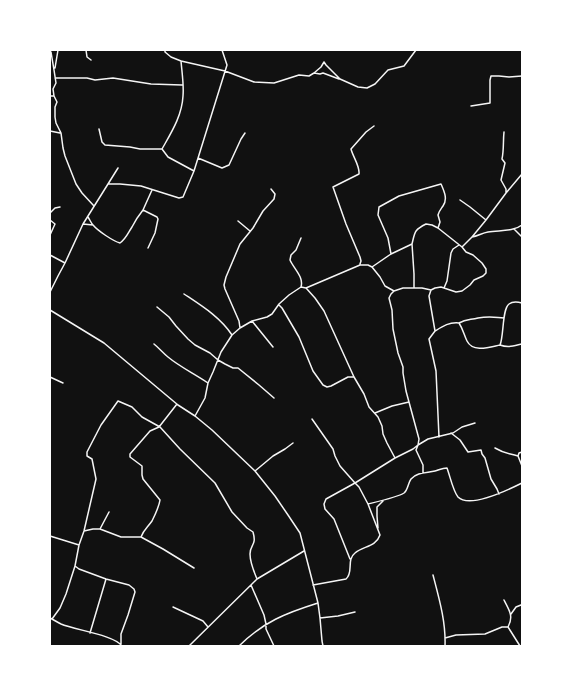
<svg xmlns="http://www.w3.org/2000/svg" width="572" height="696" font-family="Helvetica,sans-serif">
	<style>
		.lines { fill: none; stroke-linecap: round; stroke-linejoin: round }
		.minor { stroke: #f5f5f5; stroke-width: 1.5 }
	</style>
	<rect width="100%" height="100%" fill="#111"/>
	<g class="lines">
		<path class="minor" d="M86,50l1,7 4,3
			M181,61l44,10 29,11 20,1 25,-8 10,1 5,-3 7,-6 3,-5 2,3 14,14 18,8 9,1 8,-4 13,-14 16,-4 12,-16
			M55,68l3,-18
			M314,73l6,1 3,-1 16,6
			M55,78h32l8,2 18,-2 38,6 31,1
			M50,96h4l-1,-7 3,-6 -2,-13 -3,-18
			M54,96l3,6 -2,5v10l1,6 5,10 2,15 2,8 11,28 6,9 12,13
			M471,106l19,-3v-23l1,-4h8l10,1 13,-1
			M99,129l3,13 3,3 25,2 10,2h22c9,-16 20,-33 21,-53 1,-11 -1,-23 -2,-35l-10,-4 -6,-5v-2
			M50,131l10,2
			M504,132c-1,9 0,18 -2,27l3,4 -4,17 5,9v4
			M162,149l6,8 26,14
			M198,158l24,10 7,-3 12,-26 4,-6
			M108,184h12l21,2 38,12 4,-1 11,-26 33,-106 -5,-15
			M460,200l10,7 16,13
			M143,210l9,-20
			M50,213l5,-5 5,-1
			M88,217c2,3 3,6 5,8 5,6 20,16 27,18 6,-4 8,-10 12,-16 3,-6 7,-12 11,-17l14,7 1,2 -3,14 -7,15
			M50,220l5,4 -5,11
			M238,221l12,10
			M83,224l10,1
			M438,228l24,19 4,5 7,3 9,8 4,6v4l-3,3 -9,4 -4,5 -8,6 -6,1 -15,-5 -6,1 -4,2 -2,6 6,35 -6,8 7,32 3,66
			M514,229l8,8
			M472,237l14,-17 20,-27 16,-19
			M301,238l-5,12 -5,5 -1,5c4,9 14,17 11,27
			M412,244l2,30v14
			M462,247l10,-10c6,-1 10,-4 16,-5 11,-2 25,0 34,-7
			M50,255l15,8
			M360,264l1,-3 -1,-4 -14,-33 -13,-37 26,-13c1,-8 -6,-17 -8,-25l15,-17 8,-6
			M372,267l8,10 5,9 9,5
			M306,288l9,10 9,13 30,66 10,17 5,13 9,10 4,9 1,8 4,9 8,15
			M444,288l3,-7 4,-28 2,-4 6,-4
			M50,292l8,-16 7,-13 18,-39 35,-56
			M184,294c18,12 36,23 48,41
			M279,305l3,3 17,29 14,34 10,14 4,2 4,-1 17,-9h6
			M157,307l12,10 7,9 12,13 7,6 15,8 8,7 7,4 8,4h5l21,17 15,13
			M50,310l54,33 74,62 17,11 17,14 43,41 20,25 13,19 12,18 18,70 2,15 2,23 1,5
			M252,321l21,26
			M459,323c7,-4 11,-3 19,-5 11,-2 14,-1 26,0
			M240,328l-1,-7 -14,-32 -1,-4 2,-8 14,-33 13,-16 10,-17 11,-12 1,-5 -4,-5
			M435,331c8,-5 14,-9 24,-8 4,6 5,12 8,18 6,12 23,6 33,4 4,-9 2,-36 9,-41 4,-3 9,-2 13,-1
			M154,344c5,4 9,9 14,13 12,10 27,17 40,26
			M500,345c8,3 13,1 22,-1
			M50,377l13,6
			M375,413l17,-7 17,-4
			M195,416l10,-18 3,-15 5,-11 8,-20 11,-17 8,-7 12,-7 15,-4 5,-3 7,-10 10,-9 12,-8 5,1 54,-23h8l4,2 19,-13 -3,-16 -10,-23 1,-8 20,-11 42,-12c3,7 7,15 2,22 -2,3 -4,5 -5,9l2,7 -2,6 -6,-3 -6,-1c-12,6 -11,8 -14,20l-21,10
			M312,419l21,30 2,7 5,10 15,17 40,-25 18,-9 5,-4 1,-6 -13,-48 -3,-18v-6l-5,-14 -5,-24 -1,-19 -3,-12 2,-4 3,-3 9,-3h19l9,2
			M451,433l9,7 8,12 13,-2 1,4 3,4 6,21 6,10 2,5
			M495,448c10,6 13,5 23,8
			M522,452l-3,1 -1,3 4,10
			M255,471l18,-15 12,-7 8,-6
			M423,473v-8l-7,-15 2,-5 10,-6 25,-6 9,-6 13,-4
			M378,528l-1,-12v-9l6,-6
			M100,529l9,-17
			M84,531l9,-2h7l21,8h20l22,12 31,19
			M50,536l29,9
			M141,537c3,-8 6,-9 11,-16 3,-6 7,-14 8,-21l-17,-21 -1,-4v-9l-12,-9v-3l20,-23 9,-4 18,-23
			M350,559l-16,-40 -9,-10 -1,-5 2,-5 29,-16 4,4 9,17
			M75,566l4,3 27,10 23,6 5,4 1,3 -7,23 -7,19v10
			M433,575c6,23 13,47 12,71
			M251,585l13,30 2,9v5l8,17
			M313,585l33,-6c8,-7 0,-19 9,-26 8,-7 21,-6 25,-18l-12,-31c8,-2 30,-7 36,-11 4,-3 4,-10 7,-14 6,-7 16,-6 24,-8 4,-1 7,-3 12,-3 3,8 6,23 11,29 12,12 52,-8 64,-14
			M173,607l30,14 5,6
			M511,614l5,-7 5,-2
			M50,618c4,2 7,4 11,6 14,6 53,11 61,22
			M320,618l18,-2 17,-4
			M52,619l8,-11 6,-14 9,-28 4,-21 5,-14 12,-52 -4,-20 -5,-3v-4l14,-27 17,-24 14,6 10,10 18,10 20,22 35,34 17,29 15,16 6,4c4,14 -3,12 -3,22 0,8 4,18 7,25
			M508,627l12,19
			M90,633l16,-54
			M445,638l11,-3 29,-1 17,-7h6c6,-11 1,-17 -4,-27
			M189,646l68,-67 47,-28
			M239,646c24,-24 47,-33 79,-43"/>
	</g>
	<rect width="572" height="696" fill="none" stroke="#ffffff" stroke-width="102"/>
</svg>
